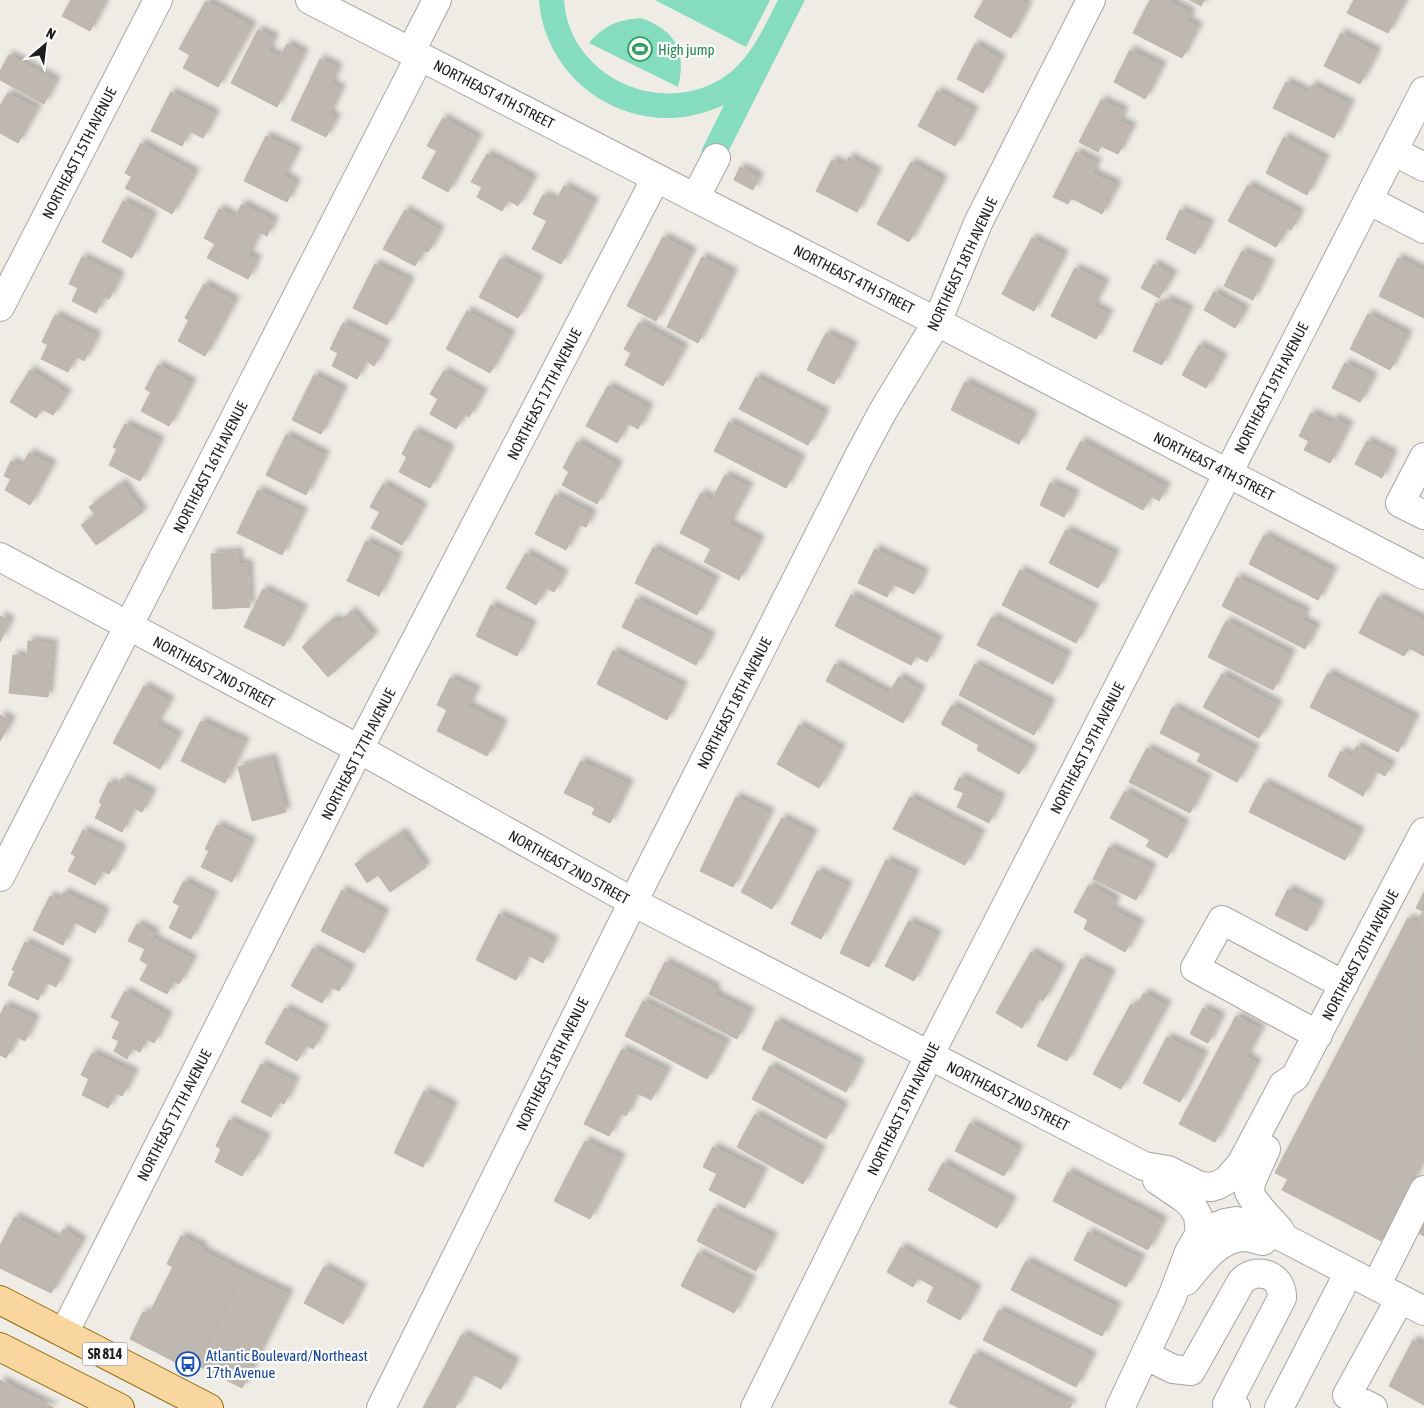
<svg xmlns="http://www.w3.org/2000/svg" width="1424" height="1408" font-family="'Asap Condensed',sans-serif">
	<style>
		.pitch { fill: #85dcbe }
		.building { fill: #bfb8b1; stroke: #c0b3a8; filter: url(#shadow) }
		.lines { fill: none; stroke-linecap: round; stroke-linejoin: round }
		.minor-casing { stroke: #a5a5a5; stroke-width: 30 }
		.major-casing { stroke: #946b05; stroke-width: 30 }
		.minor { stroke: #fff; stroke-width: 28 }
		.major { stroke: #f9d6a0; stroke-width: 28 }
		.labels { text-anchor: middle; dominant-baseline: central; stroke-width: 4.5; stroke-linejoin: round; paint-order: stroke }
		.shield { fill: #fff; stroke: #626262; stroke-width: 1 }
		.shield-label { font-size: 14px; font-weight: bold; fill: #1e1e1e }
		.leisure-label { font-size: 15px; fill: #27864d; stroke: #fff; text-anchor: start }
		.street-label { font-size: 15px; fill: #1e1e1e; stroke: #fff }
		.transit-label { font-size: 15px; fill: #164399; stroke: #fff; text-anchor: start }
	</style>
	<defs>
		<filter id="shadow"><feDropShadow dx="4.5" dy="-4.5" stdDeviation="2.5" flood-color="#0004"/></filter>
	</defs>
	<rect width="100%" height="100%" fill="#efece5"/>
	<path class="pitch" d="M539,0h25c5,78 100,120 163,75 25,-19 37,-48 51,-75h27l-82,162 -22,-11 23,-46c-19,8 -39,14 -60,13 -65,-2 -120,-52 -125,-118z
		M655,0h115l-24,47z
		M641,18c34,12 46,33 37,69l-89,-44c16,-18 28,-23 52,-25z"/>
	<path class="building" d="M71,0h35l-16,31 -28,-15z
		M984,0h35l9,5 -17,33 -37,-21z
		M1150,0h17l24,13 -4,8 11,6 -16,31 -49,-25z
		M1190,0h14l-3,6z
		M1354,0h51l-17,33 -41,-20z
		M206,1l46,25 -34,61 -35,-19 7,-13 -11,-6z
		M258,30l16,8 -6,13 12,6 7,-13 17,9 -27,54 -46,-24z
		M1341,33l36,19 -17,32 -36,-18z
		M975,44l26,15 -18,34 -26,-14z
		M1130,50l32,16 -17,33 -31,-17z
		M9,55l47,26 -12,23 -44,-24v-9z
		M320,59l18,9 -7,16 10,5 -12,25 7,4 -10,19 -35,-17z
		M1286,82l22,11 4,-8 38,19 -16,34 -61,-30z
		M937,91l37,20 -19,35 -37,-20z
		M171,92l44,22 -12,24 -14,-7 -7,15 -31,-15z
		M8,93l29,16 -19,34 -18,-10v-27z
		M1101,100l23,11 -5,10 13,6 -14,27 -17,-8 -3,6 -19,-10z
		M443,118l35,20 -30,54 -26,-14 15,-27 -10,-5z
		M266,136l31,15 -13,25 12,7 -9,19 -43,-21z
		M1284,137l41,22 -18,36 -41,-22z
		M141,143l54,30 -23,41 -47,-26 7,-11 -7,-4z
		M1076,152l21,11 -5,10 25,12 -15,29 -31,-16 -3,6 -15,-7z
		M487,154l46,25 -15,27 -10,-6 -6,11 -25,-14 5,-10 -11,-5z
		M849,157l28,15 -20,40 -41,-21 16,-31 12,6z
		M911,162l32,18 -34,62 -32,-18z
		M740,167l19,10 -6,13 -19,-10z
		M1248,185l52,28 -9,17 -4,-2 -11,19 -48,-26z
		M564,186l30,16 -33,62 -29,-15 15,-28 -14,-7 10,-19 13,6z
		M123,201l30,15 -21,42 -30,-16z
		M242,204l32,17 -7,15 -7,-4 -12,23 9,5 -9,19 -41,-21 8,-14 -11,-6 15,-29 16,8z
		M405,210l35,20 -12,22 -4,-2 -9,16 -32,-17z
		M1180,210l30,14 -15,30 -29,-15z
		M663,237l29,15 -36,69 -29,-15z
		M1032,238l32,17 -30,56 -32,-17z
		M1242,251l28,13 -17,36 -29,-14z
		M82,257l38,19 -11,23 -5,-2 -8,16 -24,-12 6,-13 -9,-4z
		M702,257l31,16 -35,70 -31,-16z
		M1398,258l26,13v47l-45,-22z
		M500,259l39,21 -21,38 -39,-21z
		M375,264l35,17 -23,44 -34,-17z
		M1154,264l19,11 -14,23 -18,-10z
		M1075,268l30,15 -12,23 16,8 -13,25 -45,-23z
		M204,284l31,17 -30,55 -27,-15 11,-21 -4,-2z
		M1214,292l31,18 -10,18 -31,-18z
		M1166,299l23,11 -27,55 -29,-14 23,-48 6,3z
		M467,311l44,24 -21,38 -44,-24z
		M1368,314l40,21 -18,35 -40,-21z
		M55,315l42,21 -13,25 -8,-5 -8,16 -27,-13 7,-14 -6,-3z
		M343,323l43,21 -12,22 -8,-5 -9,18 -25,-13 6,-13 -8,-4z
		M639,323l45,25 -21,38 -38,-21 6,-12 -7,-4z
		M826,333l27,13 -19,38 -27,-14z
		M1199,345l24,13 -17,30 -24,-13z
		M1345,363l28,14 -13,25 -28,-14z
		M158,365l34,18 -23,43 -28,-15 10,-19 -6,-3z
		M30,370l37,24 -14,21 -11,-6 -6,9 -26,-16z
		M444,371l39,22 -14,24 -4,-3 -9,15 -26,-15 8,-15 -8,-5z
		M314,375l29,15 -22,44 -29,-14z
		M756,377l69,36 -17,32 -69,-36z
		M965,382l68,34 -14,28 -68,-34z
		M608,386l41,22 -11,21 -10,-6 -11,20 -31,-17z
		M1311,413l20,10 3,-5 15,8 -19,37 -26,-13 5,-9 -10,-5z
		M729,422l72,37 -15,29 -72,-37z
		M125,424l35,17 -20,40 -31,-16 8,-16 -4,-2z
		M414,431l36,18 -20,39 -31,-16 8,-15 -5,-3z
		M286,435l39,20 -19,40 -40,-20z
		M1081,441l85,46 -7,14 -8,-5 -8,14 -77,-41z
		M1367,441l26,13 -11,24 -27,-14z
		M577,442l41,23 -21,39 -35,-19 7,-13 -6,-4z
		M29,453l23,12 -22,40 -25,-15 6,-11 -7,-3 7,-15 10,6z
		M725,475l24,12 -20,37 31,16 -21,40 -35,-18 7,-13 -31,-16 21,-40 11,7z
		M122,483l21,29 -47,33 -15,-20 14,-10 -6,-8z
		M1050,483l25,11 -11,23 -24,-12z
		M383,484l40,23 -21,38 -31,-17 9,-16 -10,-5z
		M258,490l45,22 -21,43 -45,-22z
		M555,495l37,19 -6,13 -7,-3 -13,26 -31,-16z
		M1066,530l49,24 -17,34 -49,-25z
		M1264,535l69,36 -15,29 -69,-36z
		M366,541l32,16 -19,39 -32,-15z
		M653,548l62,32 -18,35 -62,-32z
		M875,549l49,24 -10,21 -21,-10 -6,13 -29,-14z
		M238,552l1,12h9l2,43 -37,2 -2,-55z
		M526,553l38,21 -10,18 -8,-4 -10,17 -30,-17z
		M1020,570l74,38 -18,35 -74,-38z
		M1237,577l69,35 -4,8 14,7 -11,22 -83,-43z
		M263,589l40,20 -19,37 -40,-19z
		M851,595l87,45 -11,22 -11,-6 -5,9 -76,-39z
		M1378,597l46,23v36l-15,-8 -5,8 -45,-23z
		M636,599l75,37 -15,29 -74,-38z
		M491,605l41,20 -15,31 -41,-20z
		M352,611l22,25 -46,41 -26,-30 32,-29 5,5z
		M0,616l10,5 -10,21z
		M992,617l75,38 -14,29 -76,-39z
		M1226,621l65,33 -18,36 -65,-33z
		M28,641l25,3 -5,53 -39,-4 4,-38 14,2z
		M613,651l70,35 -16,34 -70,-36z
		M835,664l54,30 10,-17 22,13 -18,33 -77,-42z
		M975,664l76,39 -17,32 -75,-40z
		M1328,673l87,45 -17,34 -88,-45z
		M1222,674l56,31 -19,33 -56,-31z
		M450,678l26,12 -8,16 35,18 -16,32 -50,-25 10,-21 -10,-5z
		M144,686l26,15 -14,23 22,12 -18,33 -47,-26z
		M952,705l81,45 -14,24 -42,-24 2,-5 -38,-21z
		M1173,707l82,42 -18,33 -40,-21 4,-7 -41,-21z
		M0,715l11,6 -11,20z
		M201,721l44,21 -20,41 -44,-22z
		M799,725l42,24 -22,39 -42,-24z
		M1357,746l34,19 -6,11 -9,-5 -13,25 -35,-20 13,-25 10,5z
		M1147,748l60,31 -17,34 -61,-31z
		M272,758l14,54 -34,9 -14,-54z
		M581,761l48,23 -19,39 -18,-9 3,-6 -31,-15z
		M960,777l41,21 -12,25 -32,-16 7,-14 -10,-4z
		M122,778l30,15 -10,19 -8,-4 -12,24 -27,-14 7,-14 -3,-2 10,-20 9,5z
		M1264,783l96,49 -15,28 -96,-48z
		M1125,791l60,33 -18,34 -21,-12 4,-6 -40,-22z
		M736,797l34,16 -37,74 -33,-16z
		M910,797l71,37 -16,31 -72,-36z
		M782,818l31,16 -41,75 -31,-17z
		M217,825l34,17 -19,40 -31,-15 8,-16 -4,-2z
		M83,830l39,19 -13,25 -7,-3 -7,14 -27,-14 8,-15 -5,-2z
		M402,832l24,35 -36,25 -12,-17 -11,8 -12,-19z
		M1109,847l43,21 -16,32 -43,-21z
		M886,860l29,14 -46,93 -29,-14z
		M817,871l31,15 -27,53 -30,-15z
		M184,881l29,15 -22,43 -22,-11 11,-22 -7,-4z
		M1089,885l27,15 -5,9 29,15 -15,28 -41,-23 4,-9 -14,-8z
		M1288,889l32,16 -13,26 -32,-16z
		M342,890l43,23 -21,40 -43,-22z
		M64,892l41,20 -10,21 -21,-11 -11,23 -30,-15 17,-34 9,4z
		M1424,892v20l-8,-4z
		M1423,912l1,248 -43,81 -99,-51 6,-11 -13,-6 133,-255 9,5z
		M499,914l55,27 -11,22 -15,-8 -12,25 -40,-20z
		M909,921l28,14 -23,46 -29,-15z
		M137,924l18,9 -3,5 41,21 -14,25 -5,-3 -7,13 -27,-14 8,-15 -8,-5 5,-11 -17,-8z
		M25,942l42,21 -11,24 -10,-5 -8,18 -30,-15 7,-14 -3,-1z
		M313,948l38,21 -12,22 -8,-4 -9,16 -31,-17z
		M1031,952l30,17 -18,32 -4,-3 -17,30 -26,-15z
		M1081,959l30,15 -44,87 -30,-15z
		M665,962l51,26 -2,6 36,18 -13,27 -88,-45z
		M125,991l43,25 -14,27 -8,-4 -6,13 -8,-4 -5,11 -13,-8 5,-10 -7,-3 8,-16 -9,-5z
		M1144,993l23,12 -46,84 -28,-15 38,-70 5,3z
		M643,1001l83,42 -19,36 -82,-43z
		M5,1005l30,14 -10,22 -8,-4 -11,21 -6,-3v-40z
		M285,1008l39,21 -11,20 -7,-4 -9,16 -32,-18z
		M1203,1008l18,9 -13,26 -18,-9z
		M1236,1016l25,13 -15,28 11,6 -42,79 -36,-18z
		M776,1021l84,42 -14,29 -84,-43z
		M1167,1037l37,18 -24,47 -37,-19z
		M622,1049l45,22 -16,29 -14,-7 -11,23 -5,-3 -12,23 -25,-12z
		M92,1053l42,20 -12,23 -6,-3 -8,15 -26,-13 7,-16 -8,-4z
		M261,1064l34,17 -11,23 -5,-3 -8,16 -30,-15z
		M770,1066l74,41 -18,32 -74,-40z
		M424,1091l29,15 -30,61 -29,-14z
		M755,1114l66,36 -18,34 -66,-37z
		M229,1120l37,18 -12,22 -3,-1 -9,17 -27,-14 6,-13 -5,-3z
		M970,1123l49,26 -15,27 -49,-25z
		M585,1141l36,17 -31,61 -36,-18z
		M713,1147l50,25 -18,36 -36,-18 8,-16 -14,-7z
		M943,1163l69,38 -15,27 -69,-38z
		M1068,1172l95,49 -15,29 -95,-49z
		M714,1208l59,29 -17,34 -59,-30z
		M15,1217l43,23 5,-11 19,12 -31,52 -51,-25v-22z
		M1424,1222v14l-6,-3z
		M1088,1232l53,27 -15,28 -52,-27z
		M181,1236l22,11 -2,3 42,22 -50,99 -63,-32 13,-27 6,2 24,-47 -6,-3z
		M901,1247l76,42 -17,31 -33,-18 7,-15 -16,-9 -5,9 -26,-15z
		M698,1253l53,27 -17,33 -53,-27z
		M1026,1261l91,46 -15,29 -91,-46z
		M324,1267l38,21 -19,36 -39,-21z
		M243,1272l46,22 -47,94 -45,-23z
		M999,1310l93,46 -16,31 -93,-47z
		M462,1334l53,28 -14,27 -28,-15 -18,34h-32z
		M1413,1340l11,6v59l-35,-19z
		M974,1354l98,50 -2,4h-111l-10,-5z
		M0,1380l54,28h-54z"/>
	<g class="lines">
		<g class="minor-casing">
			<path id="minor" d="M310,0l627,322 487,253
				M411,51l26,-51
				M1393,151l31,16
				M695,198l21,-40
				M1368,200l56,29
				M0,307l158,-307
				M1424,457l-24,46 24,12
				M0,557l359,192 274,153 511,264 24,4 32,16 11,1 7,-2 9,-5 14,-16 42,-79 12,-8 129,-245
				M0,877l420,-821
				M1318,1035l-123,-67 27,-48 122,65
				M1266,1149l-14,31 -3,12c8,16 21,26 32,40
				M1200,1233l25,-10 11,-2 18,3 32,15 138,72
				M1186,1281c15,-18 32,-43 58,-44 7,0 12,3 19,4
				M1376,1286l48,-96
				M64,1333l295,-584 297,-571
				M1145,1355l28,14 18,2 50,-89c15,-17 42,-7 41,16l-55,106 9,4
				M381,1408l252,-506 226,-446 24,-45 54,-89 42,-101 112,-221
				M755,1408l174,-352 495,-965
				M1120,1408l52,-111 17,-45 11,-19 -2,-17 -5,-9 -8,-8 -28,-19
				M1279,1408l70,-136
				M1373,1408l-26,-13 53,-96"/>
		</g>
		<g class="major-casing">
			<path id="major" d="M0,1300l209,108
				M0,1347l120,61"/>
		</g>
		<use href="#minor" class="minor"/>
		<use href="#major" class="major"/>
	</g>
	<defs>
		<g id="stadium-ring" transform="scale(1.25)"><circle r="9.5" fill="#fff" stroke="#2e9e5b" stroke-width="1.5"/><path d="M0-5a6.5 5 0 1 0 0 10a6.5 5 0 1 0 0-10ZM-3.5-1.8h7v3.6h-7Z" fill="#2e9e5b"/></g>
		<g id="bus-ring" transform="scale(1.25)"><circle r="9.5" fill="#fff" stroke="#1a4fb4" stroke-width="1.5"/><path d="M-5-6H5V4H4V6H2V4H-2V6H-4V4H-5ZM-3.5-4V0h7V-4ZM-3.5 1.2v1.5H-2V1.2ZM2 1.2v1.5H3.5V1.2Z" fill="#1a4fb4"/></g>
	</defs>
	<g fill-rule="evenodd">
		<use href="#stadium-ring" x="640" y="49"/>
		<use href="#bus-ring" x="188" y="1364"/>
	</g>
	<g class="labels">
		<rect class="shield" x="82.5" y="1342.5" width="45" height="23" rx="4"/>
		<g class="shield-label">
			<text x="105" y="1354">SR 814</text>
		</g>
		<g class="leisure-label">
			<text x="658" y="49">High jump</text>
		</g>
		<g class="street-label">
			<text transform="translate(494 94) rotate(27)">NORTHEAST 4TH STREET</text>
			<text transform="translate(79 153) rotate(-63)">NORTHEAST 15TH AVENUE</text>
			<text transform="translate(962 264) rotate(-65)">NORTHEAST 18TH AVENUE</text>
			<text transform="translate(854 279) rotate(27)">NORTHEAST 4TH STREET</text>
			<text transform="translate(1271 388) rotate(-63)">NORTHEAST 19TH AVENUE</text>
			<text transform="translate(544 394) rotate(-63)">NORTHEAST 17TH AVENUE</text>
			<text transform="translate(1214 466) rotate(27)">NORTHEAST 4TH STREET</text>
			<text transform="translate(210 467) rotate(-63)">NORTHEAST 16TH AVENUE</text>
			<text transform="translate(214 672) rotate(28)">NORTHEAST 2ND STREET</text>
			<text transform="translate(734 703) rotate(-63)">NORTHEAST 18TH AVENUE</text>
			<text transform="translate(1087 748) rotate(-63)">NORTHEAST 19TH AVENUE</text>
			<text transform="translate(358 754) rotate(-63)">NORTHEAST 17TH AVENUE</text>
			<text transform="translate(569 867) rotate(29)">NORTHEAST 2ND STREET</text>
			<text transform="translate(1360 955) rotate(-62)">NORTHEAST 20TH AVENUE</text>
			<text transform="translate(552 1064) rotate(-64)">NORTHEAST 18TH AVENUE</text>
			<text transform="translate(1008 1096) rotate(27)">NORTHEAST 2ND STREET</text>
			<text transform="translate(903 1109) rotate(-64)">NORTHEAST 19TH AVENUE</text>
			<text transform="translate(174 1115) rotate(-63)">NORTHEAST 17TH AVENUE</text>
		</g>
		<g class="transit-label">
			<text x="206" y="1355">Atlantic Boulevard/Northeast<tspan x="206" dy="17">17th Avenue</tspan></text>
		</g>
	</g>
	<g transform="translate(45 45) rotate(28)" stroke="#ffffff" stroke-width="4" paint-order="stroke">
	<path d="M0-4L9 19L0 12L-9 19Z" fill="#1e1e1e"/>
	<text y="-8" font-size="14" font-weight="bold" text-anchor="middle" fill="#1e1e1e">N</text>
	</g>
</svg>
